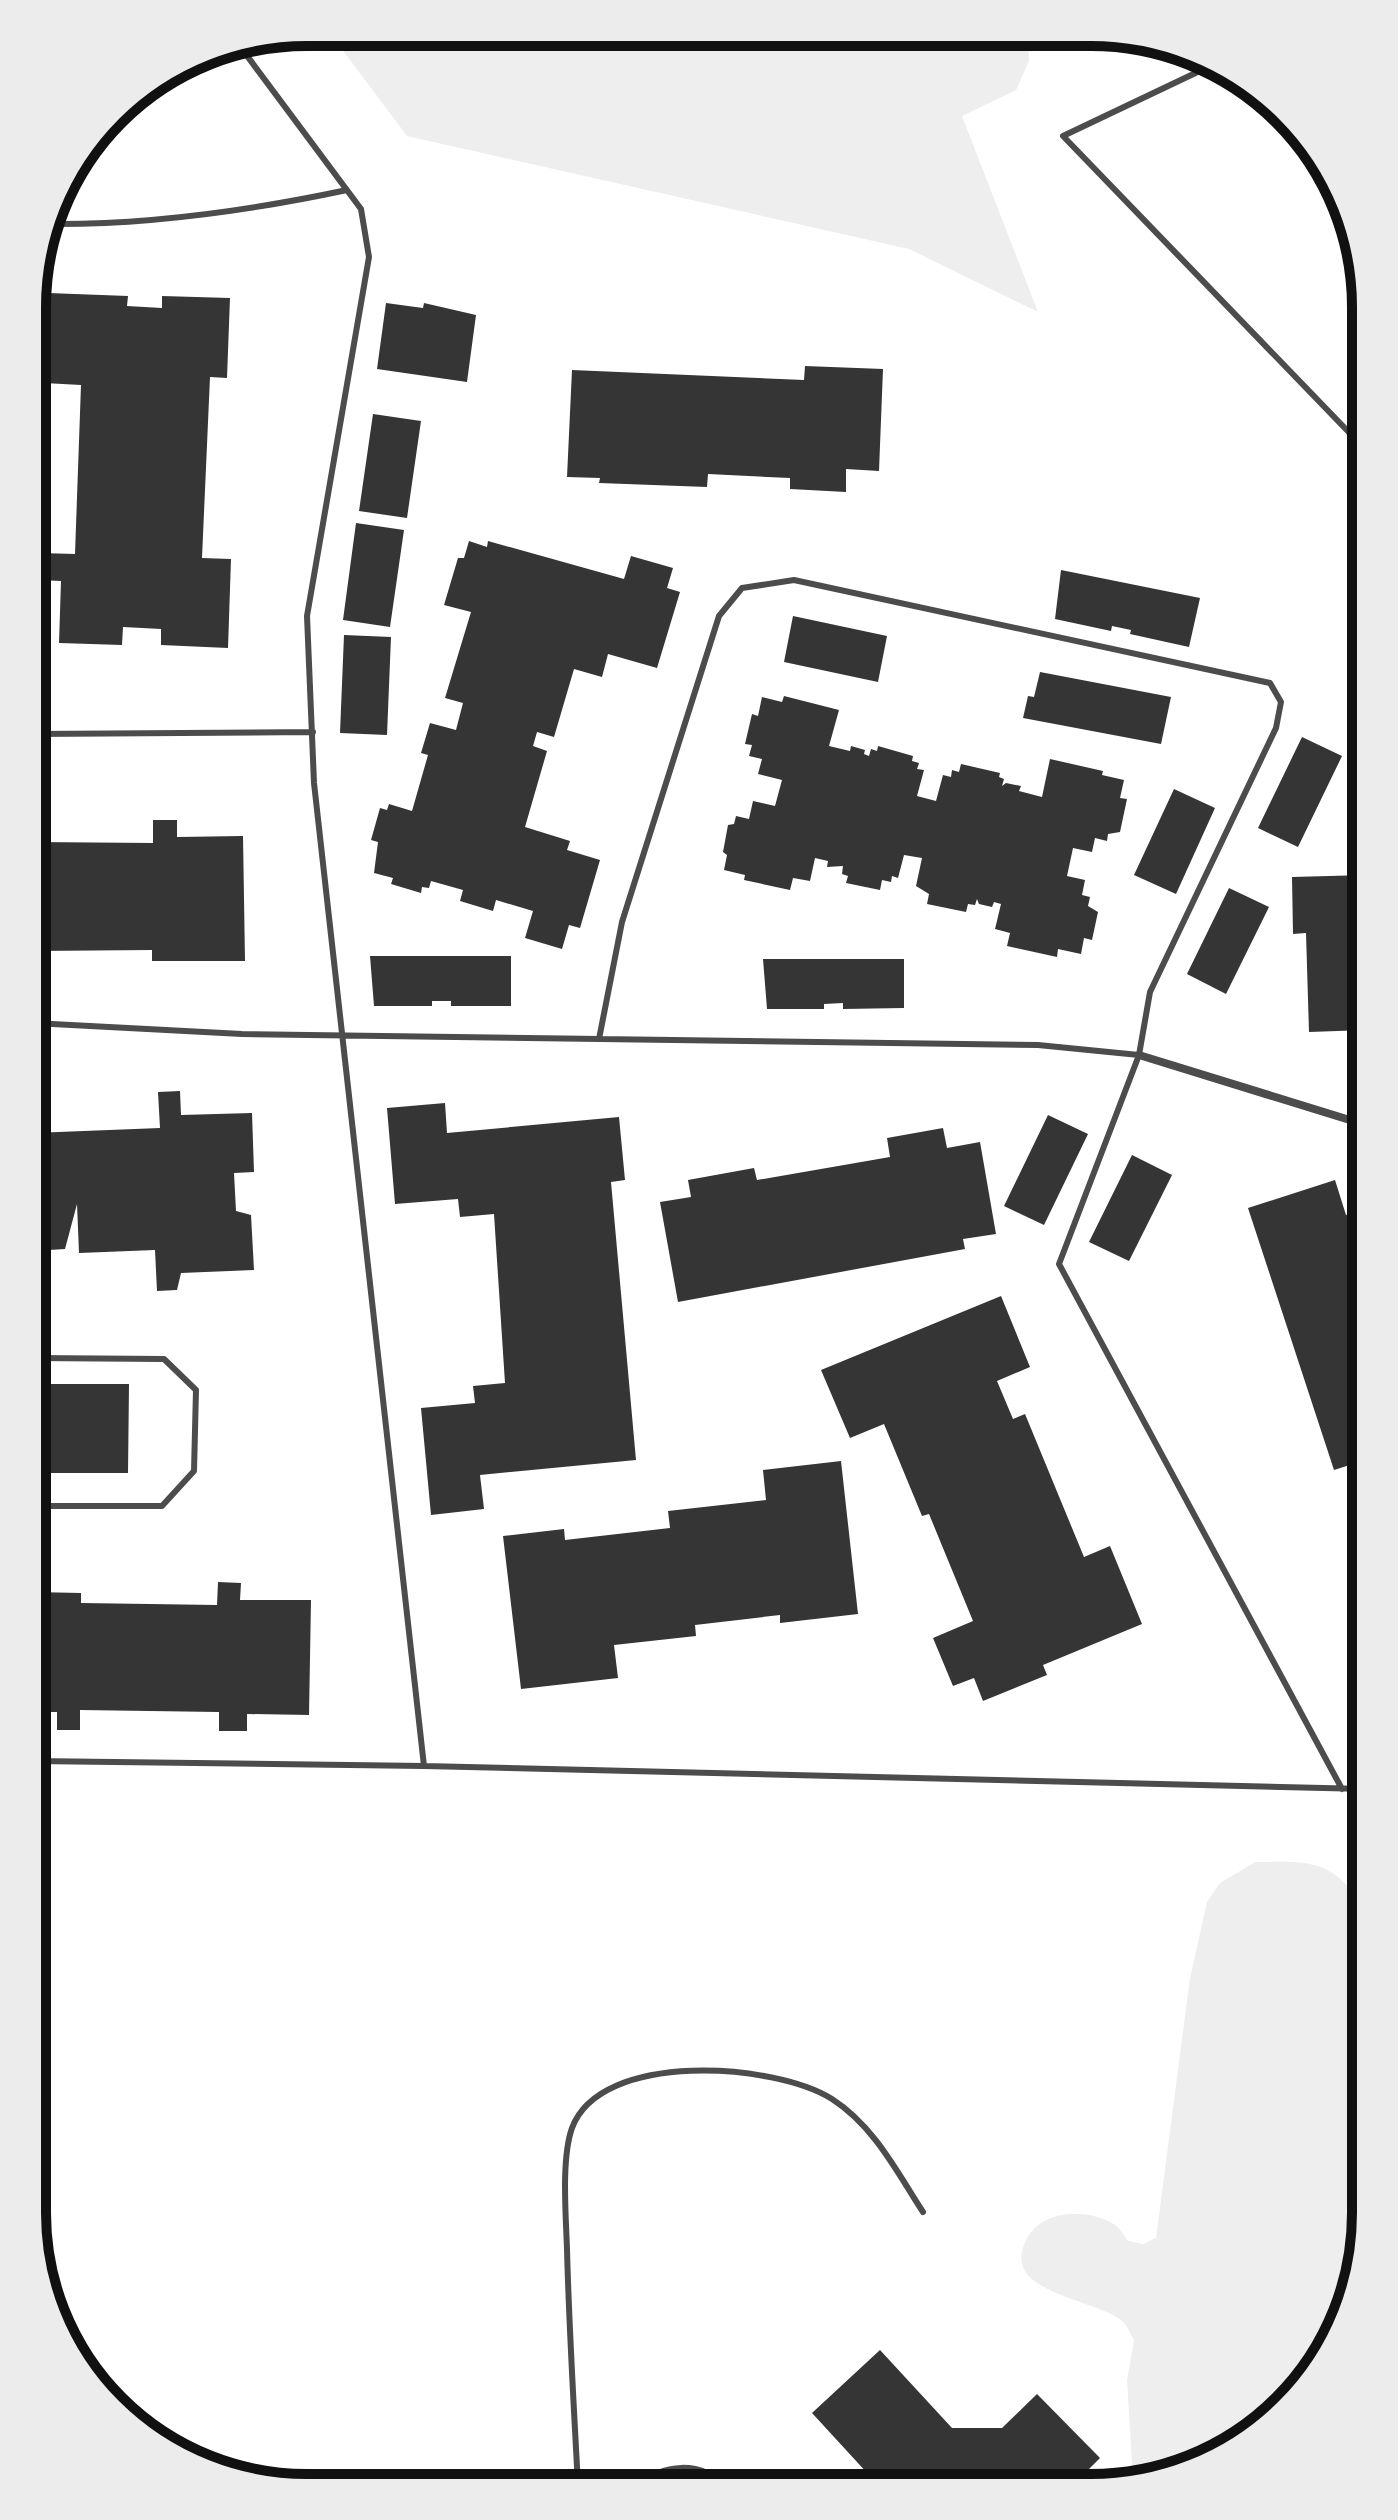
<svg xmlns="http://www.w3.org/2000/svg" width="1398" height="2520" font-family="Quicksand,sans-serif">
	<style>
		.green { fill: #eee }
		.building { fill: #353535 }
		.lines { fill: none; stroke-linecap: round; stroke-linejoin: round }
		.service { stroke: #4c4c4c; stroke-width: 6 }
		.minor { stroke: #4c4c4c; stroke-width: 8 }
		.rim { fill: none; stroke: #111; stroke-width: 10 }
	</style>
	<rect width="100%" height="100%" fill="#fff"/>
	<path class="green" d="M329,32l699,4 1,25 -13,29 -54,26 76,196 -129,-63 -502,-113z
		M1255,1862c57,-1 81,-3 110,51v318l-20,87 -36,63 -51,50 -78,42 -47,8 -6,-101 7,-40c-4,-7 -7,-15 -13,-20 -24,-18 -92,-26 -99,-56 -2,-9 1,-17 4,-24 16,-30 57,-32 86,-17 7,3 12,13 16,18l15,3 13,-6 34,-260 17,-76 13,-19z"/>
	<path class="building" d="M48,293l80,3 -1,10 35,2v-12l68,2 -3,80 -17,-1 -8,181 29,1 -3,89 -67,-3v-16l-38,-2 -1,18 -63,-2 2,-62 -23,-1 2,-27 35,1 6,-169 -37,-2z
		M386,303l37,5 1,-5 52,12 -9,67 -90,-13z
		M805,366l78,3 -4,102 -33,-2v23l-56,-3v-11l-82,-4 -1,13 -108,-4 1,-5 -33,-1 5,-107 232,10z
		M373,414l48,7 -14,97 -48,-7z
		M356,523l48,7 -14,97 -47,-7z
		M469,541l18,6 1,-6 136,38 7,-23 42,12 -6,20 13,4 -23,76 -49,-14 -6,23 -28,-8 -20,68 -17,-5 -4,14 14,5 -22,76 45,14 -3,9 33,10 -20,68 -11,-3 -7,24 -37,-11 8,-27 -37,-11 -3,11 -33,-10 3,-11 -32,-9 -2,7 -7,-1 -1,6 -30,-9 2,-6 -19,-5 4,-31 -7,-2 9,-32 7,2 2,-6 23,7 16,-56 -7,-2 9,-30 26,7 7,-27 -18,-5 26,-86 -27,-7 14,-47h6z
		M1061,570l139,28 -11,49 -59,-13 1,-4 -19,-4 -1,5 -56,-12z
		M793,616l94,20 -9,46 -94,-20z
		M344,635l47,2 -4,98 -47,-2z
		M1040,672l131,25 -10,47 -138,-26 5,-22 6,1z
		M784,696l55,14 -10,36 21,5 1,-5 14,4 -1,4 5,2 2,-7 6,2 1,-5 35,10 -1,5 7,2 -2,6 7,1 -7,26 19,5 7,-26 8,2 1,-7 7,2 2,-8 39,9 -1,4 5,2 -2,7 4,-3 15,3 -2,5 23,6 8,-38 53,12 -1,4 22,5 -4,18 7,1 -7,33 -12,2 -1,7 -12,-3 -3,14 -19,-4 -6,28 18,4 -3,15 8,2 -2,9 10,6 -6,28 -8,-2 -3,16 -23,-5 -1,8 -50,-11 3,-13 -15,-4 6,-25 -7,-2 -2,5 -13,-3 -2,-5 -2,6 -7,-1 -2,8 -39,-8 2,-10 -13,-8 6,-28 -18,-3 -6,23 -6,-2 -1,6 -9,-2 -2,10 -34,-7 2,-7 -6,-2 1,-8 -16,1 1,-6 -13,-3 -5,23 -17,-3 -3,12 -46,-10 1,-5 -21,-5 3,-15 -4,-3 5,-27 6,-1 2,-8 13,3 4,-18 22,5 7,-26 -24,-6 4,-15 -13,-3 3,-11 -7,-1 7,-30 6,2 4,-19 20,5z
		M1302,737l40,19 -44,91 -40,-19z
		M1174,789l41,19 -39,86 -42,-19z
		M153,820h24v17l66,-1 2,125h-93v-11l-119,1 1,-109 119,1z
		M1366,875v155l-57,2 -3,-99 -13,1 -1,-57z
		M1229,888l40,19 -43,87 -39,-20z
		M370,956h141v50h-60v-5h-19v5h-58z
		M763,959h141v49l-61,1v-6l-19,1v5h-57z
		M180,1091l1,24 71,-2 2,59 -20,1 2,38 15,4 3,55 -73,3 -4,17 -20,1 -2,-41 -76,3 -2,-49 -12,45 -32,2v-118l127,-5 -2,-36z
		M445,1103l2,30 172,-16 6,63 -14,2 25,278 -156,15 4,34 -53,6 -10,-107 54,-5 -2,-17 32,-3 -11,-169 -34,3 -2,-18 -63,5 -8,-96z
		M1048,1115l40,19 -44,91 -40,-19z
		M943,1128l4,20 33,-6 16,92 -33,5 2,10 -287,53 -18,-100 31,-5 -3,-17 66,-12 3,12 133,-23 -3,-19z
		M1132,1155l40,20 -43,86 -40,-19z
		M1335,1180l11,35 12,-4 8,24 -1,254 -9,-26 -22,7 -86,-262z
		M1001,1296l29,71 -33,14 16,38 12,-5 59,143 26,-11 32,78 -99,41 4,10 -64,26 -9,-23 -21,8 -20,-48 40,-17 -44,-107 -7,2 -38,-92 -34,14 -29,-68z
		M33,1384h96l-1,89h-95z
		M841,1461l17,153 -78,9v-8l-85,10 1,11 -82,9 4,33 -97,11 -18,-153 61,-7 1,11 105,-12 -2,-17 98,-11 -3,-30z
		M218,1582l23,1 -1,17h71l-2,115 -62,-1v17h-28v-19l-139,-2v20h-23v-18h-24v-120l48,1v10l136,2z
		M880,2350l72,78h50l35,-34 63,64 -30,30 -190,-1 -68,-74z"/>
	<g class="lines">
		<path class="service" d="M239,45l122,164 8,48 -62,359 7,167 110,983
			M1206,68l-143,68 303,314
			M49,224c100,1 199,-13 298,-34
			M34,734l279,-2
			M33,1023l209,11 796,11 101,10
			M599,1039l23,-117 97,-306 23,-28 52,-8 476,103 11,19 -5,26 -126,264 -11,63 -80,209 283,525
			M33,1506h129l32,-35 2,-81 -32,-31 -131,-1
			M33,1761l391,5 942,23
			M578,2486c-4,-78 -9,-157 -11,-237 -1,-32 -6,-90 5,-121 29,-78 203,-65 260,-29 42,27 65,73 91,113
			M636,2487c27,-24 65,-27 89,0"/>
		<path class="minor" d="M1139,1055l227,70"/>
	</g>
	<path d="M0 0H1398V2520H0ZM307 46H1091A261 261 0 0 1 1352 307V2213A261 261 0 0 1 1091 2474H307A261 261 0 0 1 46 2213V307A261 261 0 0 1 307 46Z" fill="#ececec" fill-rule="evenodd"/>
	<path class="rim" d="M307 46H1091A261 261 0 0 1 1352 307V2213A261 261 0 0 1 1091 2474H307A261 261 0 0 1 46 2213V307A261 261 0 0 1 307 46Z"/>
</svg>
